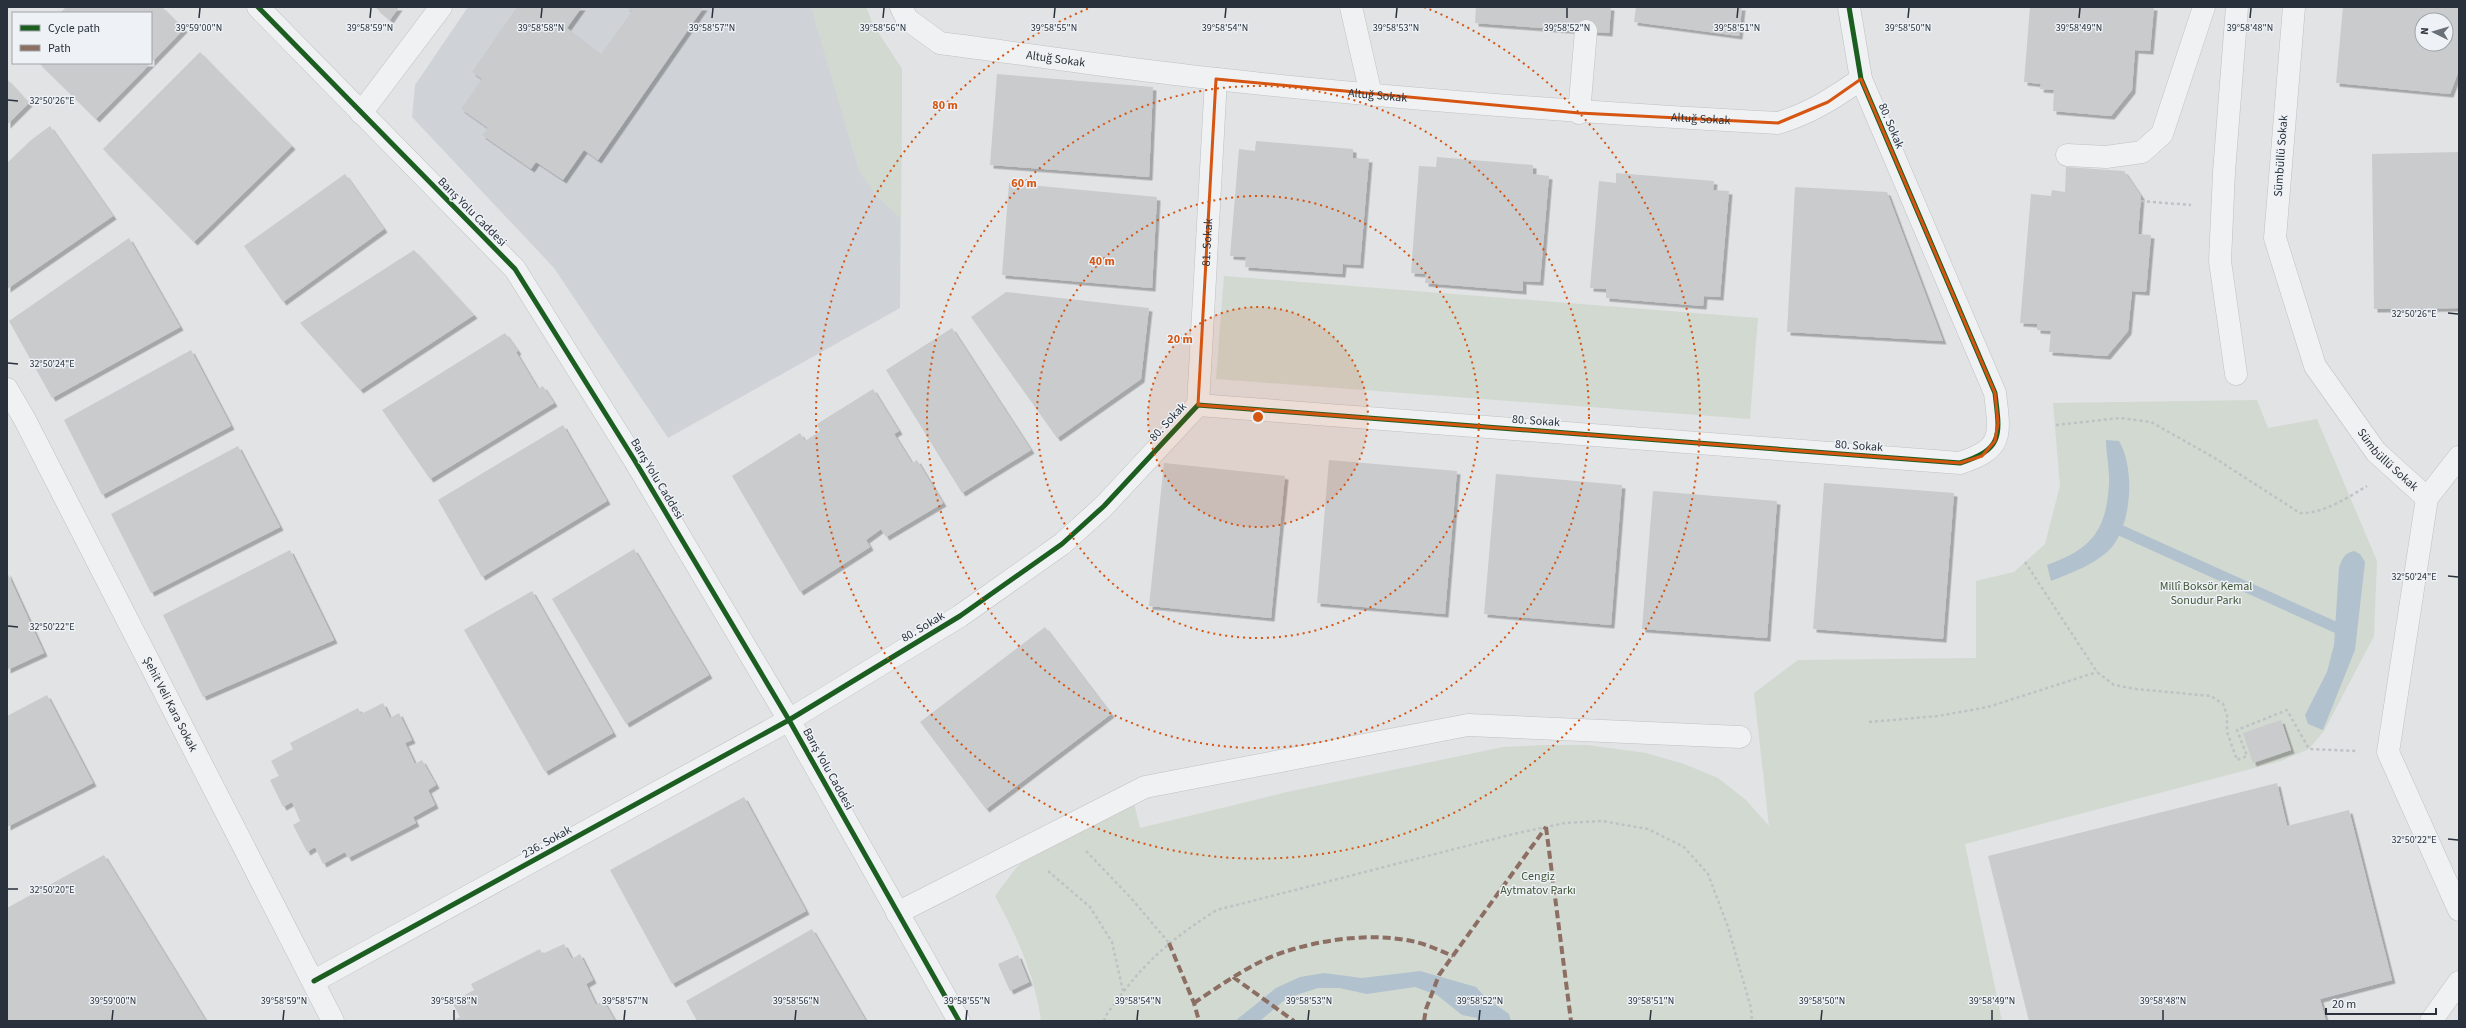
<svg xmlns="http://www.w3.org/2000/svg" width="2466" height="1028" font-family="'Source Sans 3',sans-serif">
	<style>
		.built { fill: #cfd3d8 }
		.green { fill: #d2d9d1 }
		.water { fill: #b1c1ce }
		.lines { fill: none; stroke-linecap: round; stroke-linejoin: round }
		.stream { stroke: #b1c1ce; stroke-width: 11 }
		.building { fill: #c9cbcd; fill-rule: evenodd; filter: url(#shadow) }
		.minor-casing { stroke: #bfc1c3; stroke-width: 23 }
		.path { stroke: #bfc2c4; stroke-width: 2.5; stroke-dasharray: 3 3; stroke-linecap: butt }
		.minor { stroke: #f0f1f2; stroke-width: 22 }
		.quiet { stroke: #8d6e63; stroke-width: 4; stroke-dasharray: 8 4; stroke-linecap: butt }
		.cycleway-casing { stroke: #eef1f5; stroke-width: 8 }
		.cycleway { stroke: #1b5e20; stroke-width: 5 }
		.marked { fill: none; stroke: #d55511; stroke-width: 3; stroke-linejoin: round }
		.ticks { fill: none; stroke: #29323c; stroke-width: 1.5 }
		.ring { fill: none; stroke: #d55511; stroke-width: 2; stroke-dasharray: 2 4 }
		.labels { text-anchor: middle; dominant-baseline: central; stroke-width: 3; stroke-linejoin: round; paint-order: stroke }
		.street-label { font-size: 12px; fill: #29323c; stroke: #eef1f5 }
		.park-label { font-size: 12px; fill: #405738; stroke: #eef1f5 }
		.ticks-label { font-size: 10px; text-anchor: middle; fill: #29323c; stroke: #eef1f5; stroke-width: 3; stroke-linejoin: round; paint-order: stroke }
		.centre { fill: #d55511; stroke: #eef1f5; stroke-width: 2 }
		.ring-label { font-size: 12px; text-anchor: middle; font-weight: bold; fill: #d55511; stroke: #eef1f5; stroke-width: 3; stroke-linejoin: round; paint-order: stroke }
	</style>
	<defs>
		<filter id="shadow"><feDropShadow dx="3.5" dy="3.5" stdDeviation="0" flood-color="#0004"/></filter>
	</defs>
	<rect width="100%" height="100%" fill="#e1e3e5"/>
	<path class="built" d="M468,7h398l7,18 29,44 -2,239 -232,130 -114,-170 -142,-151 3,-32z"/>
	<path class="green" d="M811,7h55l7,18 29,44 -1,150 -24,-23 -18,-25z
		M1224,276l534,42 -8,101 -534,-40z
		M2257,400l11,28 49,-9 60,142 -3,75 -50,95 -15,18 -28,12 -316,83 37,177h-961c-6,-46 -24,-84 -46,-125l21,-28 12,-11 106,-54 6,25 147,-36 216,-45 39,-2h45l59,8 38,11 34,14 28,22 23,26 -15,-133 44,-33 178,-2v-77l38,-9 31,-28 15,-58 -7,-83z"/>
	<path class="water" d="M2106,440l13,1c16,27 13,81 -7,106 -15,17 -41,26 -61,34l-4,-16c44,-16 59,-33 62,-81 1,-14 -3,-29 -3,-44z
		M2354,551l6,3 5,8 -10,88 -32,80 -15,-6 -3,-9 22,-43 7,-27 5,-77c3,-9 5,-15 15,-17z
		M1420,971l56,16 8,9 25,18 2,7h-33l-1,-3 -15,-3 -25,-20 -22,-8 -48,7 -28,-6h-21l-31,10 -27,23h-25l41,-33 24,-11 24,-4 38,5z"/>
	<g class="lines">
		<path class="stream" d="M2122,531l213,96"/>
	</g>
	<path class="building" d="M66,7h96l22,22 -33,34v-50h-91z
		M375,7h24l-9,13z
		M517,7h65l-15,21 34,26 31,-43 -6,-4h78l-106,153 -14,-10 -21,30 -27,-18 -5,7 -49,-34 6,-7 -27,-19 21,-30 -10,-7z
		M1476,7h135l-2,26 -134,-10z
		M1636,7h106l-3,29 -105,-14z
		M2030,7h124l-4,44 -15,-1 -3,40 -21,26 -58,-5 1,-21 -14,-1 1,-5 -17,-2z
		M2343,7h116v63l-9,24 -114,-11zM2422,20h24v24h-24z
		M200,52l92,94 -98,96 -91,-93z
		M39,63h112l-55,56z
		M997,74l156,13 -4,90 -159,-12z
		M7,79l22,24 -22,22z
		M50,126l63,90 -106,73v-126l24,-23z
		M1256,141l97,8v9l16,1 -9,106 -17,-1 -1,10 -97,-7 1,-10 -16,-1 9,-107 16,2z
		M2459,152v156l-85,1 -2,-155z
		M1437,157l96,8v9l16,2 -9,106 -17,-1v10l-98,-8 1,-9 -15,-1 8,-107 17,1z
		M2066,167l58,4 17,25 -3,38 13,1 -5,57 -14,-1 -4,40 -21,25 -58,-4 2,-21 -14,-1v-6l-17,-1 11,-129 20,2 1,-6 13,2z
		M1616,173l98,8 -1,9 16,1 -9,106 -16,-1 -1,10 -97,-8v-9l-16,-1 9,-107 17,2z
		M345,174l39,55 -101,73 -39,-56z
		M1009,183l148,14 -5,91 -150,-13z
		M1795,187l92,5 56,149 -156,-9z
		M129,238l51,89 -128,71 -43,-77z
		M414,250l60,65 -114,75 -60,-67z
		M1006,292l143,16 -8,71 -84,59 -86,-121z
		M952,328l79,122 -69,43 -76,-123z
		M505,333l13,18 -2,1 22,37 5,-3 11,17 -124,76 -48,-69z
		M191,350l40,76 -129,69 -38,-75z
		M873,389l26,42 -5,3 18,29 5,-3 26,43 -57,34 -5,-8 -15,11 4,7 -70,45 -68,-116 68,-43 5,8 15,-10 -3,-7z
		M563,425l44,76 -125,76 -44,-77z
		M238,446l42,81 -129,66 -40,-79z
		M1329,460l128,11 -12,143 -128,-11z
		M1164,463l121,13 -14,142 -122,-12z
		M1496,474l126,11 -11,140 -127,-11z
		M1824,483l130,10 -11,146 -130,-10z
		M1653,491l124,10 -10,137 -125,-9z
		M634,549l75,126 -83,49 -74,-125z
		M290,550l44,90 -131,57 -40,-82z
		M7,572l37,81 -37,17z
		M532,591l81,142 -68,39 -81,-142z
		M1045,627l66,87 -125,95 -66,-87z
		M47,695l46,88 -86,44v-111z
		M383,703l7,15 9,-5 13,27 -7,3 10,21 7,-4 14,25 -8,5 7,15 -22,12 3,6 -68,35 -3,-6 -22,12 -8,-17 -8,5 -14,-27 7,-4 -8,-19 -9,5 -13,-27 9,-4 -8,-15 22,-12 -3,-6 68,-35 3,6z
		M2281,720l10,30 -38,13 -10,-30z
		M2277,783l10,43 62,-16 43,170 -72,19 6,22h-297l-41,-165z
		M744,797l62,114 -134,73 -62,-114z
		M104,855l102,166h-199v-113z
		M812,929l54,92h-169l-11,-20z
		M564,944l8,15 8,-5 13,26 -7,4 10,21 7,-5 12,21h-163l8,-4 -8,-15 22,-12 -3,-6 69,-35 2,5z
		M1018,955l11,27 -19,9 -12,-27z"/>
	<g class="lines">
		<g class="minor-casing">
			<g id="minor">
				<path d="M258,7l257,262 120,192 154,259 170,301"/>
				<path id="s1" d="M901,7l6,12 33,24c92,12 184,26 277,36 186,21 373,34 561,44 31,-9 56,-25 83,-44"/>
				<path d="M1351,7l20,88"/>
				<path id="s2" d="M2294,7l-19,231 40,128 61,86 51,46 -39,254 71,158"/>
				<path d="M361,113l80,-106"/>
				<path d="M1579,113l7,-82"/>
				<path d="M2067,155l39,2 36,-5 20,-18 42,-127"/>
				<path d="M2236,374l-16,-113 4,-89 13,-165"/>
				<path id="s3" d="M7,389l17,29 309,603"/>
				<path id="s4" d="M1198,405l18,-326"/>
				<path d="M2427,498l32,-41"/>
				<path d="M897,913l248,-126 323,-62 272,12"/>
				<path d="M314,981l475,-261 171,-104 102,-72 42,-38 94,-101 762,58c44,-14 40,-28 35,-70l-134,-314 -12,-72"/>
				<path d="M2431,1021l28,-39"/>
			</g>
		</g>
		<path class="path" d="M2141,201l50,4
			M2056,425l64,-7 31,4 62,35 87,56c23,1 47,-15 67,-27
			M2025,562l72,110 17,13 22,4 75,7 12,8 4,11v17l10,28 10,-4 -10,-26 50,-20 22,39 48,2
			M1869,722l69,-6 50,-9 109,-35
			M1086,851l45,47 38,45
			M1048,871l42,36 22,35 11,49
			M1104,1021c2,-8 10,-16 15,-23 27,-38 59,-64 98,-88l296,-76 52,-11 37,-2 46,8 36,18 24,27 20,53 23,81 1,13"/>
		<use href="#minor" class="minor"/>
		<path class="quiet" d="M1546,827l25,194
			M1169,943l25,60 5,18
			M1233,977l61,44
			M1194,1003c27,-18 59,-41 90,-51 40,-13 89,-20 132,-10 12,3 25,9 37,14
			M1424,1021l2,-12 13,-34 107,-148"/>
		<g class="cycleway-casing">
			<path id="cycleway" d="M258,7l257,262 120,192 154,259 170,301
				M314,981l475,-261 171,-104 102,-72 42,-38 94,-101 762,58c44,-14 40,-28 35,-70l-134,-314 -12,-72"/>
		</g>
		<use href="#cycleway" class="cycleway"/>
	</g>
	<path class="marked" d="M1216,79l363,34 199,10 50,-21 33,-23 134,314 3,30 -3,18 -13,15 -22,7 -762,-58z"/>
	<path class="ticks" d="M199,18l1,-10M370,18l1,-10M541,18l1,-10M712,18l1,-10M883,18l1,-10M1054,18l1,-10M1225,18l1,-10M1396,18l1,-10M1567,18v-10M1737,18l1,-10M1908,18l1,-10M2079,18l1,-10M2250,18l1,-10M8,100l10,1M2448,313l10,1M8,363l10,1M2448,576l10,1M8,626l10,1M2448,839l10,1M8,889h10M112,1020l1,-10M283,1020l1,-10M454,1020v-10M624,1020l1,-10M795,1020l1,-10M966,1020l1,-10M1137,1020l1,-10M1308,1020l1,-10M1479,1020l1,-10M1650,1020l1,-10M1821,1020l1,-10M1992,1020v-10M2163,1020v-10"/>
	<circle cx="1258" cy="417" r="110" fill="#d55511" fill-opacity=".12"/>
	<g class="ring">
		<circle cx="1258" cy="417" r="110"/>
		<circle cx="1258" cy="417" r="221"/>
		<circle cx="1258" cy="417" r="331"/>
		<path d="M1424 7A442 442 0 1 1 1092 7"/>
	</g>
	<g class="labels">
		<g class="street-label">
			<text stroke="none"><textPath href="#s1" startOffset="171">Altuğ Sokak</textPath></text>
			<text stroke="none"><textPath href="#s1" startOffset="495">Altuğ Sokak</textPath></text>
			<text stroke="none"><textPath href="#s1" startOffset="819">Altuğ Sokak</textPath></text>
			<text transform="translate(1891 126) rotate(67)">80. Sokak</text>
			<text transform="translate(2281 156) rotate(-86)">Sümbüllü Sokak</text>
			<text transform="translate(472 212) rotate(45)">Barış Yolu Caddesi</text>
			<text stroke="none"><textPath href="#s4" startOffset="163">81. Sokak</textPath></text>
			<text transform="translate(1536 421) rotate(4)">80. Sokak</text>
			<text transform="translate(1168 422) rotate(-47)">80. Sokak</text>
			<text transform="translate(1859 446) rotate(4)">80. Sokak</text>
			<text stroke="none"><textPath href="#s2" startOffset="485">Sümbüllü Sokak</textPath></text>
			<text transform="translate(657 479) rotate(59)">Barış Yolu Caddesi</text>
			<text transform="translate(923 627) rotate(-31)">80. Sokak</text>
			<text stroke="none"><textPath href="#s3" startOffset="355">Şehit Veli Kara Sokak</textPath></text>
			<text transform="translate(828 769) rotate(61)">Barış Yolu Caddesi</text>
			<text transform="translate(547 842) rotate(-29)">236. Sokak</text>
		</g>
		<g class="park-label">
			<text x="2206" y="586">Millî Boksör Kemal<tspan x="2206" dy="14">Sonudur Parkı</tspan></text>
			<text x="1538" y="876">Cengiz<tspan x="1538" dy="14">Aytmatov Parkı</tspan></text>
		</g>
	</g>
	<g class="ticks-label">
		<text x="199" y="31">39°59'00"N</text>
		<text x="370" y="31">39°58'59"N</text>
		<text x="541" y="31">39°58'58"N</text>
		<text x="712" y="31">39°58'57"N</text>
		<text x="883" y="31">39°58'56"N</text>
		<text x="1054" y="31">39°58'55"N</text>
		<text x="1225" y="31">39°58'54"N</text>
		<text x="1396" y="31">39°58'53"N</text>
		<text x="1567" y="31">39°58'52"N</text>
		<text x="1737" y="31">39°58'51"N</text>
		<text x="1908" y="31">39°58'50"N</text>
		<text x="2079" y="31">39°58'49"N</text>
		<text x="2250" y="31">39°58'48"N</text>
		<text x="52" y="104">32°50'26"E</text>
		<text x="2414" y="317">32°50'26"E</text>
		<text x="52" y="367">32°50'24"E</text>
		<text x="2414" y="580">32°50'24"E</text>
		<text x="52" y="630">32°50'22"E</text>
		<text x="2414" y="843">32°50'22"E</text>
		<text x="52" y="893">32°50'20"E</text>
		<text x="113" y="1004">39°59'00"N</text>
		<text x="284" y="1004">39°58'59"N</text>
		<text x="454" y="1004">39°58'58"N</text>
		<text x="625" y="1004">39°58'57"N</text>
		<text x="796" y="1004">39°58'56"N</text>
		<text x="967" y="1004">39°58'55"N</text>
		<text x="1138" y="1004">39°58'54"N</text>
		<text x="1309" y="1004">39°58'53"N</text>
		<text x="1480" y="1004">39°58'52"N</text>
		<text x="1651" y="1004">39°58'51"N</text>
		<text x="1822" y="1004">39°58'50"N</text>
		<text x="1992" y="1004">39°58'49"N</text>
		<text x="2163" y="1004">39°58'48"N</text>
	</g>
	<circle cx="1258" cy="417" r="6" class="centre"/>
	<g class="ring-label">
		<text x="945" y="109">80 m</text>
		<text x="1024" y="187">60 m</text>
		<text x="1102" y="265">40 m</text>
		<text x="1180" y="343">20 m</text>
	</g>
	<rect width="2466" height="1028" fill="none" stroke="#29323c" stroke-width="16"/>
	<rect x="12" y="12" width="140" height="52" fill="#eef1f5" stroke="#9fa5ab"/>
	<rect x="20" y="25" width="20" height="6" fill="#1b5e20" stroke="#9fa5ab"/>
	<text x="48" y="32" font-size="12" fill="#29323c">Cycle path</text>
	<rect x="20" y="45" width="20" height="6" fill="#8d6e63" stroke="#9fa5ab"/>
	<text x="48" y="52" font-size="12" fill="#29323c">Path</text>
	<g transform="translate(2434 32) rotate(275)"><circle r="19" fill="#eef1f5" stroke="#9fa5ab"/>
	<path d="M0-3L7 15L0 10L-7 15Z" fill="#697077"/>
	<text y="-6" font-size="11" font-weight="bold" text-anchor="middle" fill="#29323c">N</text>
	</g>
	<path d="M2326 1008v6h110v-6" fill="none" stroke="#29323c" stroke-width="2"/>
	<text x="2332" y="1008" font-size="12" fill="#29323c" stroke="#eef1f5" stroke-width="3" paint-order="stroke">20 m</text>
</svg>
